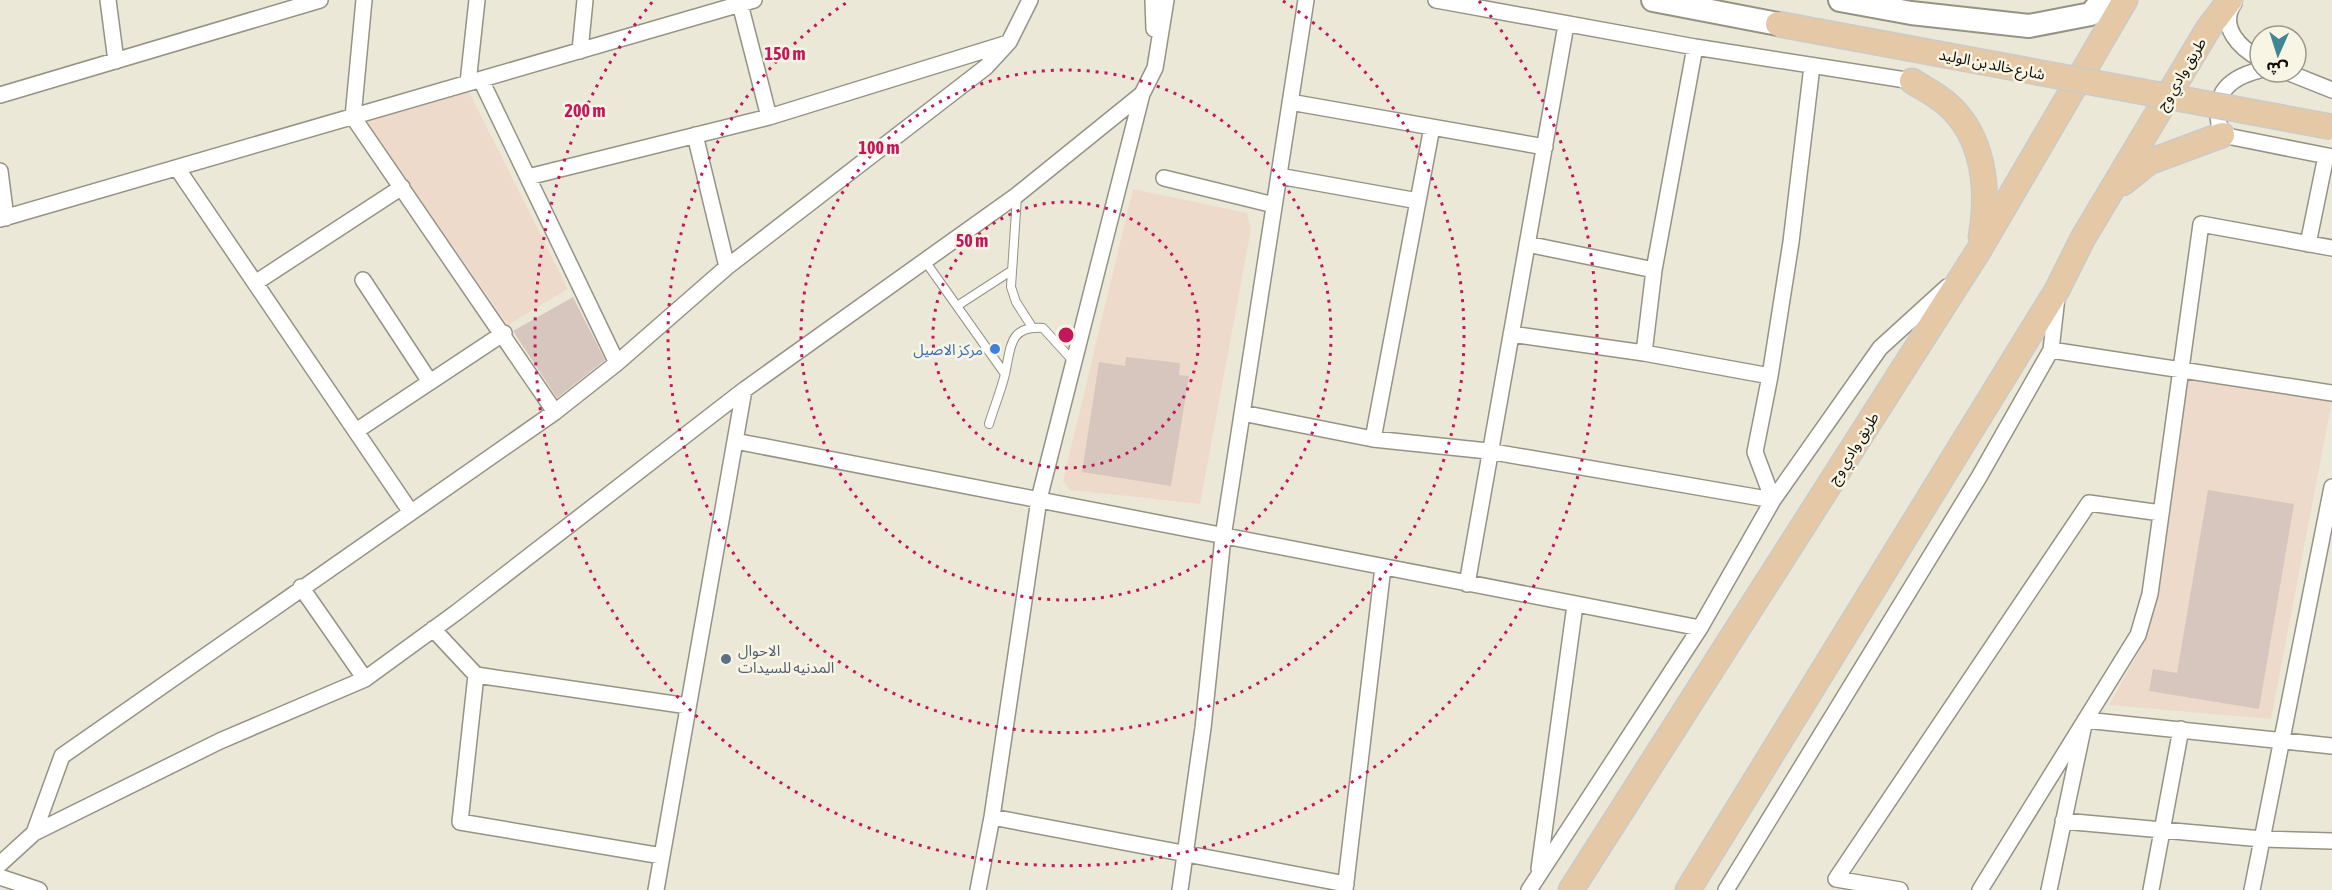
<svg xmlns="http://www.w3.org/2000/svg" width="2332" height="890" font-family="'Asap Condensed','Noto Sans Arabic',sans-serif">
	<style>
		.education { fill: #eedacb }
		.building { fill: #d6c6be }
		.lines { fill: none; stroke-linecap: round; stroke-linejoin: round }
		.lane-casing { stroke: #969284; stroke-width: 10 }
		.street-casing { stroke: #969284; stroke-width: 18 }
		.secondary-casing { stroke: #969284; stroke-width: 26 }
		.primary-casing { stroke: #cacac8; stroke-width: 27 }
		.lane { stroke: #fff; stroke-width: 8 }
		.street { stroke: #fff; stroke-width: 15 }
		.secondary { stroke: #fff; stroke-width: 22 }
		.primary { stroke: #e5c9a7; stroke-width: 24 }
		.primary-bridge-casing { stroke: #cacac8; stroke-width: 27; stroke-linecap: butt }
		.primary-bridge { stroke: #e5c9a7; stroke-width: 24 }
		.ring { fill: none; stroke: #c2185b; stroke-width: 3; stroke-dasharray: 3 6 }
		.shop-dot { fill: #3f7fe0; stroke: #f9f5e5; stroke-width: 2 }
		.service-dot { fill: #5c6f8a; stroke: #f9f5e5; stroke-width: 2 }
		.labels { text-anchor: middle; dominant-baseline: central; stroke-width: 5; stroke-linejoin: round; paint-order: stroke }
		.street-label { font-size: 15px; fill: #0e0c07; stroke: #f9f5e5 }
		.shop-label { font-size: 15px; fill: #366cbe; stroke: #f9f5e5; text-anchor: end }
		.service-label { font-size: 15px; fill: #4e5e75; stroke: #f9f5e5; text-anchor: start }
		.centre { fill: #c2185b; stroke: #f9f5e5; stroke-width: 3 }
		.ring-label { font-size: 18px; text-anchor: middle; font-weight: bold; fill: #c2185b; stroke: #f9f5e5; stroke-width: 5; stroke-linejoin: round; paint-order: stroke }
	</style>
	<rect width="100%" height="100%" fill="#ece8d8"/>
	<path class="education" d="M468,90l100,199 -60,36 -142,-203z
		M1133,189l114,24 4,16 -51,275 -130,-14 -7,-9z
		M2188,379l144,22 -61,318 -162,-14 36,-64z"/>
	<path class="building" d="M573,297l32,63 -48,38 -44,-67z
		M1126,357l54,6 -1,12 10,1 -18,110 -89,-14 17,-110 26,4z
		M2208,490l86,14 -35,205 -110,-18 4,-22 24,4z"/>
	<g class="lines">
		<g class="lane-casing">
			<path id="lane" d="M1017,196l-6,91 5,15 16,25
				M925,261l80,113
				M957,306l54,-35
				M989,424c5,-17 12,-33 16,-50 6,-25 3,-49 38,-46l30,33"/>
		</g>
		<g class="street-casing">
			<path id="street" d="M108,0l8,61
				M364,0l-11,117 202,295
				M1153,0l1,29
				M1436,0l259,47 217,34
				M2234,3c-16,24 6,45 26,56
				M740,4l29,113
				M580,51l5,-51
				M2260,70c-36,9 -50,28 -38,65l110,22
				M2287,72l45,18
				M481,80l136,283
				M468,83l9,-83
				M0,95l320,-95
				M1290,102l255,45
				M695,135l32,132
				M177,168l233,343
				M0,171l6,47
				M1279,176l139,25
				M528,177l241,-60 239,-74
				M1164,178l110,27
				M0,219l754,-219
				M1527,244l127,26
				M2308,244l18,-88
				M363,280l67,102
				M255,283l147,-96
				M1511,334l133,19 126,23
				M2051,350l281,43
				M1644,353l10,-83 41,-223
				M1242,413l131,26 115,12 285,49 -18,-48 15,-76 21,-134 21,-176
				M356,431l148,-98
				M1373,439l59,-312
				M735,441l965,187
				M1467,584l99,-559
				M301,587l64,92
				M433,629l43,46 212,31
				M476,675l-16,147 202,34
				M992,817l354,67
				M2063,821l199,18 70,2
				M34,833l28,-77 493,-344 62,-49 110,-96 259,-200 23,-25 21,-42
				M0,864l34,-31 186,-92 145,-62 92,-67 287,-222 273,-195 125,-101
				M1539,869l36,-264
				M0,877l39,13
				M656,890l88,-500
				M978,890l14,-73 47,-318 103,-405 13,-26 11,-68
				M1180,890l23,-162 20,-191 83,-537
				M1345,890l38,-323
				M1529,890l171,-262 73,-128 107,-152 67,-61
				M1726,890l253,-413 72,-127 6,-53
				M1900,890l-64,-11 253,-376 72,10
				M1980,890l158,-255 12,-41 51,-370 131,24
				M2049,890l36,-170 247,26
				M2151,890l30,-161
				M2252,890l80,-403"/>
		</g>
		<g class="secondary-casing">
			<path id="secondary" d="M1653,0l125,24
				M1840,0l71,13 118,13 62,-12 11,-14"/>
		</g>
		<g class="primary-casing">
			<path id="primary" d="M1912,81c11,7 25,14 35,23 38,33 42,87 34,133
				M2123,183l26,-21 73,-27
				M1571,890l408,-640 146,-250
				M1688,890l369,-600 26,-52 125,-209 22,-29"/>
		</g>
		<use href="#lane" class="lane"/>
		<use href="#street" class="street"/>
		<use href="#secondary" class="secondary"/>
		<use href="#primary" class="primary"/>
		<g class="primary-bridge-casing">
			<path id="primary-bridge" d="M1778,24l554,103"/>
		</g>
		<use href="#primary-bridge" class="primary-bridge"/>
	</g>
	<g class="ring">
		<circle cx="1066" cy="335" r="133"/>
		<circle cx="1066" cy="335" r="265"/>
		<path d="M1283 1A398 398 0 1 1 849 1"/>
		<path d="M1479 1A531 531 0 1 1 653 1"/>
	</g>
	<circle class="shop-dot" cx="995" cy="349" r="6"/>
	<circle class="service-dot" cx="726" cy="659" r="6"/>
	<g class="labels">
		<g class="street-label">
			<text transform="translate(1992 64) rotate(11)">شارع خالد بن الوليد</text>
			<text transform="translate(2181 74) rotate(-59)">طريق وادي وج</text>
			<text transform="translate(1853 448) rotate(-58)">طريق وادي وج</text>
		</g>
		<g class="shop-label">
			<text x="983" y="349">مركز الاصيل</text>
		</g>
		<g class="service-label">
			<text x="738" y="650">الاحوال<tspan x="738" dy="17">المدنيه للسيدات</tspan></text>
		</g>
	</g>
	<circle cx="1066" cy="335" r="9" class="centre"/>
	<g class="ring-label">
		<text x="785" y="60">150 m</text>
		<text x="585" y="117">200 m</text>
		<text x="879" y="154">100 m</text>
		<text x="972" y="247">50 m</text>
	</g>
	<g transform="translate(2278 54) rotate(183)"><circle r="28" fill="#f9f5e5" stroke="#9b988c" stroke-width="1.5"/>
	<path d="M0-4.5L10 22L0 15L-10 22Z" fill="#418793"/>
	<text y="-9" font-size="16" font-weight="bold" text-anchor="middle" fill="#0e0c07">ش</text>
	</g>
</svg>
